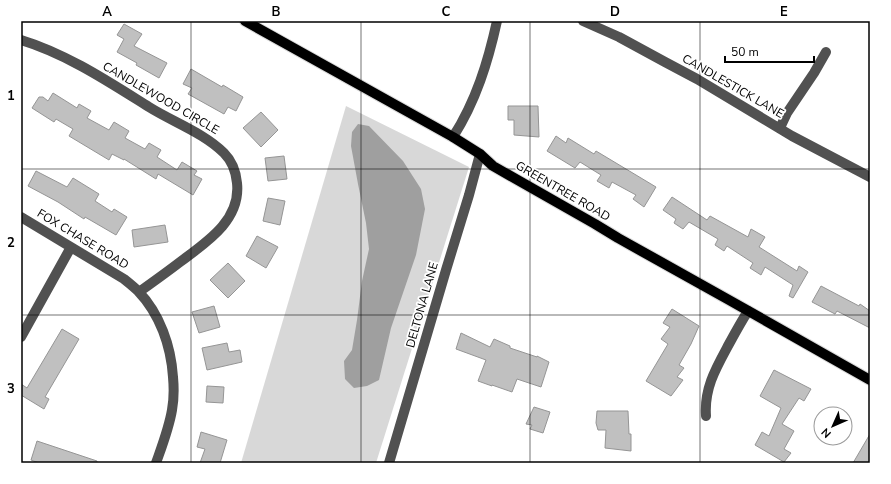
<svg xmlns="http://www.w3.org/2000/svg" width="891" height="484" font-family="'Nunito Sans',sans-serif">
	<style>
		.green { fill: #d8d8d8 }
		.water { fill: #9f9f9f }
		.building { fill: #c0c0c0; stroke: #959595 }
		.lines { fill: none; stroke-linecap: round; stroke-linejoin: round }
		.major-casing { stroke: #dbdbdb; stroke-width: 12 }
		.minor { stroke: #515151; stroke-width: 10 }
		.major { stroke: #000; stroke-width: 10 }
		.grid { fill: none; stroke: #000; stroke-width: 1; stroke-opacity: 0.55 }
		.labels { text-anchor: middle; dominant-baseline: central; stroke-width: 3.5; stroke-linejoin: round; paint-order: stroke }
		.street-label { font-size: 12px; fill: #000; stroke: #fff }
		.neatline { fill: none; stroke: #000; stroke-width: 1.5 }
		.grid-label { font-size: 13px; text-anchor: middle; font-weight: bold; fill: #000 }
	</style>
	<rect width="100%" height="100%" fill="#fff"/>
	<path class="green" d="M346,106l123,61 -93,296h-135z"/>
	<path class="water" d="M358,124l11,2 34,35 18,28 4,20 -9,46 -25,73 -12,52 -12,6 -13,2 -9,-9 -1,-18 8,-11 5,-30 5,-39 7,-32 -3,-26 -8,-39 -7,-38 1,-14z"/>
	<path class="building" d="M124,24l18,10 -8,12 33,17 -8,15 -23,-13 1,-2 -20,-11 7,-13 -7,-4z
		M191,69l31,18 1,-2 20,12 -7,14 -8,-4 -4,7 -36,-20 4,-6 -9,-4z
		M53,93l24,15 2,-4 12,7 -4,7 22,12 5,-8 15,9 -4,7 20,11 4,-6 12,7 -4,7 20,13 5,-8 15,9 -3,4 8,4 -9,16 -35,-21 -2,5 -32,-20v1l-12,-6 -3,6 -40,-24 4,-7 -17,-10 -2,3 -22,-14 7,-11h4l5,4z
		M508,106h30l1,31 -25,-2v-15h-6z
		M261,112l17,18 -17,17 -18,-19z
		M556,136l10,7 2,-5 26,16 2,-3 60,36 -12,20 -11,-8 3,-4 -24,-13 -3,6 -12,-7 4,-6 -21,-13 -5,6 -28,-17z
		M284,156l3,23 -19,2 -3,-23z
		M36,171l31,16 6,-9 26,16 -4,7 17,11 2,-3 13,8 -11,18 -31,-18 -1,2 -26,-17 -30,-16z
		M672,197l35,23 3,-4 38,21 3,-8 14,8 -6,10 38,24 2,-5 9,6 -15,26 -4,-2 4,-11 -28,-18 -4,8 -11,-7 3,-5 -26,-17 -3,5 -9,-6 3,-6 -29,-17 -6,7 -9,-6 2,-4 -13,-9z
		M268,198l17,3 -5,24 -17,-4z
		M165,225l3,17 -34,5 -2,-17z
		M257,236l21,11 -12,21 -20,-12z
		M228,263l17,18 -17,17 -18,-18z
		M821,286l38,20 1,-2 10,7v17l-33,-17 -2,3 -23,-12z
		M214,306l6,21 -21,6 -7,-21z
		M672,309l27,17 -8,18 -12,21 5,3 -7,9 6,3 -12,16 -25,-15 22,-37 -7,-5 9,-12 -7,-4z
		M62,329l17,10 -34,58 4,2 -5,10 -23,-14v-11l6,4z
		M461,333l29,14 4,-8 16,7v2l27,9v-1l12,6 -8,25 -24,-8 -5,13 -20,-7v1l-14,-5 8,-21 -30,-11z
		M227,343l2,9 11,-2 2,12 -35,8 -5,-22z
		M774,370l37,19 -7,12 -5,-3 -17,26 12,7 -10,18 7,4 -7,9 -29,-17 7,-13 7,4 12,-28 -21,-12z
		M207,386l17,1 -1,16 -17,-1z
		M534,407l16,5 -7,21 -13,-4 2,-4 -6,-1z
		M597,411h31l1,23h2v17l-26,-3 1,-18h-8l-2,-7z
		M201,432l26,8 -7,23h-20l5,-14 -8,-2z
		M870,434v29h-17z
		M37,441l60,20v2h-58l-8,-3z"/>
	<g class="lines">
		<g class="major-casing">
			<path id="major" d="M245,21l208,116 27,17 13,12 102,58 23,14 111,62 141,80"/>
		</g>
		<path class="minor" d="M583,21l36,16 46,25 32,17 95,57 78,41
			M21,40c46,14 88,42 128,67 24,15 55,26 75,46 8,8 12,19 13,30 4,37 -30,59 -57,79 -13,10 -27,20 -41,30
			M780,128l7,-15 27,-40 12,-21
			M453,137c23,-36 35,-75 44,-116
			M21,217l103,62c5,4 10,8 14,12 22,23 33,55 35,86 1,11 1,22 -1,33 -3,18 -10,36 -16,53
			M21,337l50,-90
			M706,416c-2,-28 10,-48 23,-72 6,-11 12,-22 19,-33
			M389,463l57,-193 23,-75 11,-41"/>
		<use href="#major" class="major"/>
	</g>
	<path class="grid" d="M191,21v442M361,21v442M530,21v442M700,21v442M21,169h849M21,315h849"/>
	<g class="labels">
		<g class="street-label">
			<text transform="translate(733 86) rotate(30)">CANDLESTICK LANE</text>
			<text transform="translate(161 98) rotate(30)">CANDLEWOOD CIRCLE</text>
			<text transform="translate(563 191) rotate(30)">GREENTREE ROAD</text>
			<text transform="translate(83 239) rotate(31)">FOX CHASE ROAD</text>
			<text transform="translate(422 305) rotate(-74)">DELTONA LANE</text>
		</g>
	</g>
	<rect width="891" height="484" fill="none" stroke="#ffffff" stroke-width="44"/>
	<g transform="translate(833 426) rotate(225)"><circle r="19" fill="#ffffff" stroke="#999999"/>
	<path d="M0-3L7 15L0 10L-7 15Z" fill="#000000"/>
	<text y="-6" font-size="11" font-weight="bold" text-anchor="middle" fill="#000000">N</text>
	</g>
	<path d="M725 56v6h89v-6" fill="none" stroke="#000000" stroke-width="2"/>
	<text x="731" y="56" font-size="12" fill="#000000" stroke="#ffffff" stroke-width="3" paint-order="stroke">50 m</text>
	<rect x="22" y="22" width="847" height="440" class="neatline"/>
	<g class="grid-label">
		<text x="107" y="16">A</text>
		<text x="276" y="16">B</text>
		<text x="446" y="16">C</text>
		<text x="615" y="16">D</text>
		<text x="784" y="16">E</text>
		<text x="11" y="100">1</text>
		<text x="11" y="247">2</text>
		<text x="11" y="393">3</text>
	</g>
</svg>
